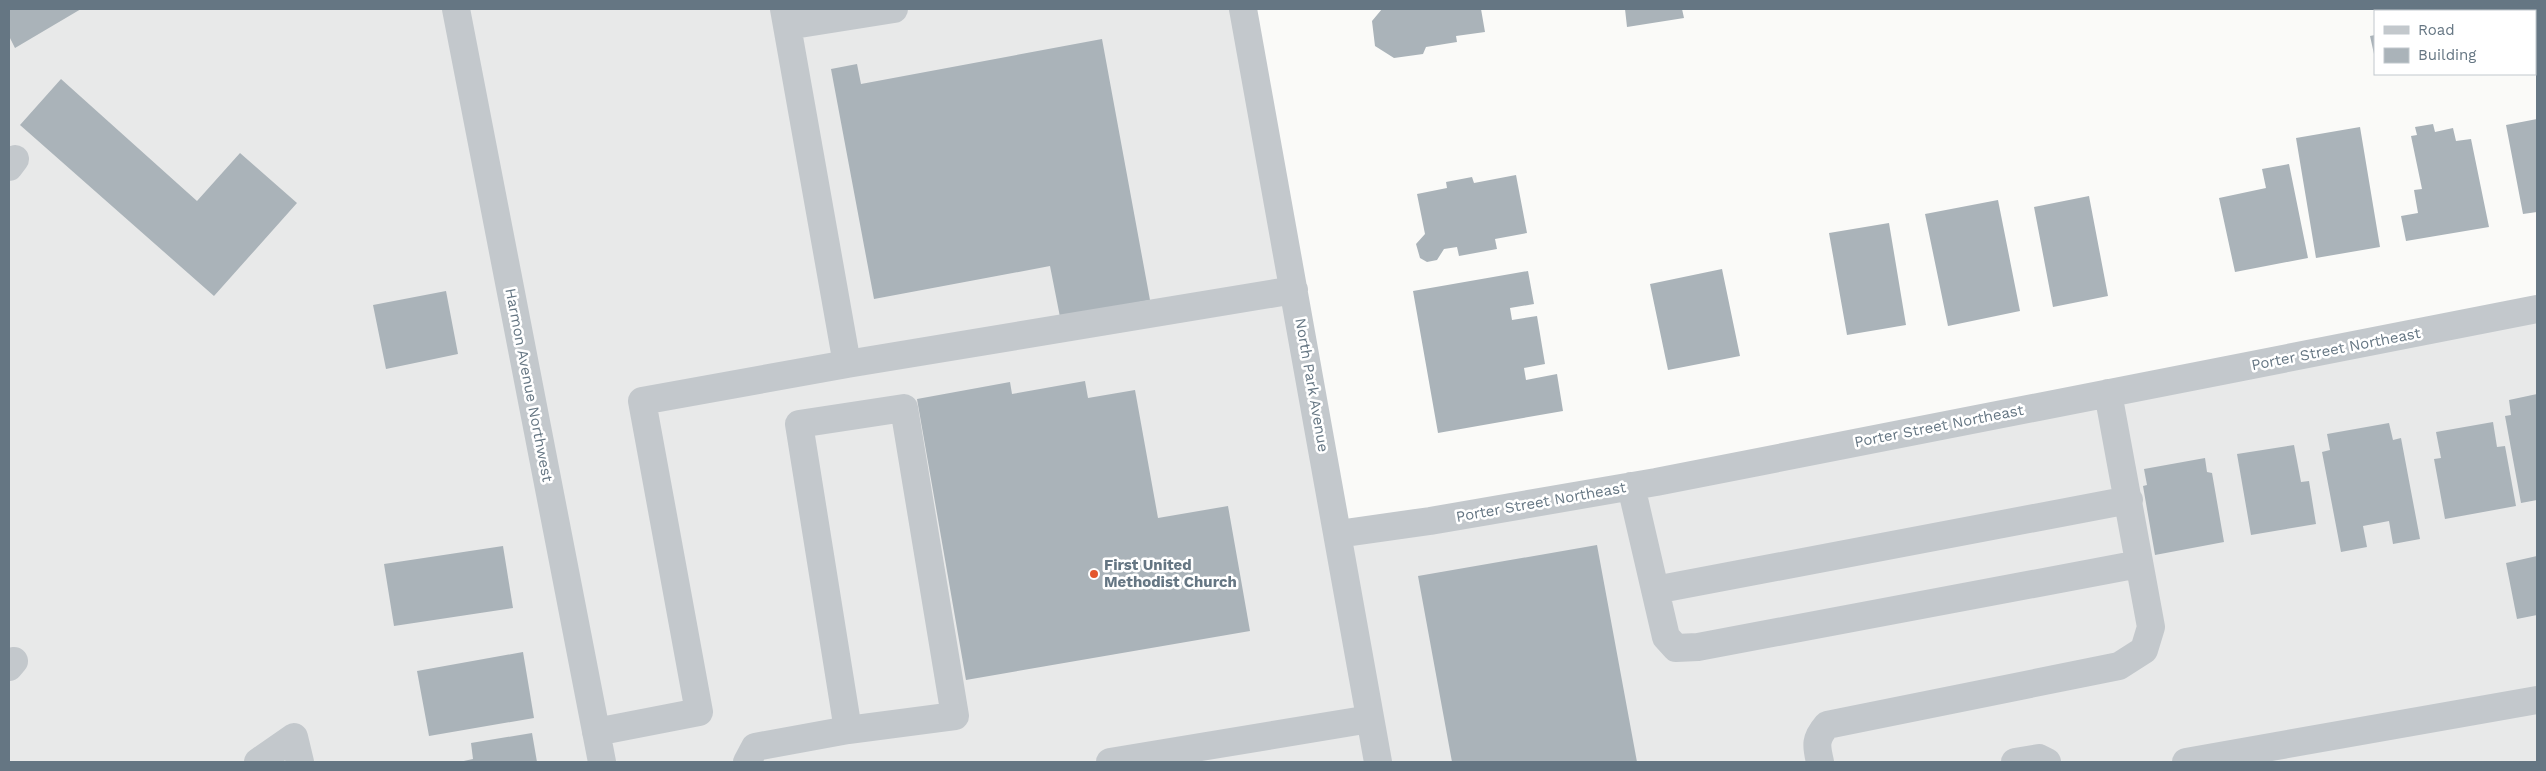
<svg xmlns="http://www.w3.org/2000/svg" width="2546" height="771" font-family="'Work Sans',sans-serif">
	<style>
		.built { fill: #e8e9e9 }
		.building { fill: #aab3b9 }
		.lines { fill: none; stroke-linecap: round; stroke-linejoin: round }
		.minor { stroke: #c3c8cc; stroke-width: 28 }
		.poi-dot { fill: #e4572e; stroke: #fff; stroke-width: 2 }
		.labels { text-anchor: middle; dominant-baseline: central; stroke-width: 5; stroke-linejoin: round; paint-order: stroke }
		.street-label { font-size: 15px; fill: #657683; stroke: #fff }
		.poi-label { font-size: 15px; font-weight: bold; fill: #657683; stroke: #fff; text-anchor: start }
	</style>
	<rect width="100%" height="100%" fill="#fafaf8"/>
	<path class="built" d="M9,9h1234l95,524 1199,-224v453h-2528z"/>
	<path class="building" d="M9,9h72l-66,39 -6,-12z
		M1382,9h99l4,23 -29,4 1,6 -31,5 -3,7 -29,4 -19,-12 -3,-25z
		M1625,9h57l2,9 -57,9z
		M2375,35v19h-1l-4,-18z
		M1102,39l48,261 -90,17 -10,-51 -176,33 -43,-230 26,-5 4,20z
		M61,79l136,122 43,-48 57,50 -83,93 -194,-171z
		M2537,119v93l-14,2 -17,-89z
		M2433,124l2,8 18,-4 3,13 15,-2 18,88 -83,14 -5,-25 17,-3 -4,-23 8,-1 -11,-53 6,-1 -2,-8z
		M2360,127l20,120 -64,11 -20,-120z
		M2289,164l19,94 -73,14 -16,-74 47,-10 -4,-19z
		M1516,175l11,58 -32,6 2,10 -38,7 -2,-9 -13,2 -7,11 -10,2 -7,-4 -4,-14 9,-10 -8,-40 30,-6 -1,-6 26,-5 2,6z
		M2089,196l19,100 -55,11 -19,-100z
		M1998,200l22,111 -72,15 -23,-112z
		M1889,223l17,102 -59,10 -18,-102z
		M1722,269l18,87 -72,14 -18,-86z
		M1528,271l6,33 -24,4 2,12 25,-4 8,48 -21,4 2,12 31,-6 6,37 -125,22 -25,-142z
		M446,291l12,63 -72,15 -13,-64z
		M1085,381l3,17 47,-8 23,128 70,-12 22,125 -284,49 -49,-281 93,-17 2,12z
		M2537,394v106l-16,3 -16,-87 6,-1 -2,-15z
		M2493,422l4,25 8,-1 11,60 -71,13 -11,-60 7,-1 -5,-26z
		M2389,423l4,17 8,-2 19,101 -27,5 -4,-23 -26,5 4,21 -26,5 -19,-100 8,-2 -3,-16z
		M2294,445l7,37 8,-1 7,43 -65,11 -14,-81z
		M2205,458l2,14 5,1 12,69 -69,13 -12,-69 4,-1 -3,-16z
		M1597,545l40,217h-185l-34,-186z
		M503,546l10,62 -119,18 -10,-62z
		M2537,556v59l-20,4 -11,-56z
		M523,652l11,66 -105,18 -12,-65z
		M532,733l5,29h-78l14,-3 -2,-16z"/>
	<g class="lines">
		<path class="minor" d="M456,9l146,753
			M1243,9l135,753
			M787,26l107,-17
			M9,167l6,-8
			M847,364l447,-74
			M1631,486l35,151 10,11 22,-1 441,-83
			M1338,534l92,-13 226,-39 881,-173
			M1655,590l474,-90
			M9,667l5,-6
			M596,732l103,-20 -57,-311 205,-37 -63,-355
			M258,762l36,-25 6,25
			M747,762l8,-15 93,-17 107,-14 -51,-308 -105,16 49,306
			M1110,762l260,-43
			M1820,762c-4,-17 -5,-23 7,-37l292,-59 25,-16 7,-23 -43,-234
			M2015,762l24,-4 8,4
			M2186,762l351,-62"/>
	</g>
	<circle class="poi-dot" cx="1094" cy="574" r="5"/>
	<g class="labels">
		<g class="street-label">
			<text transform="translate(2336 349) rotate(-11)">Porter Street Northeast</text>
			<text transform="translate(529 385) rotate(79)">Harmon Avenue Northwest</text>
			<text transform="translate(1312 385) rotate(80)">North Park Avenue</text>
			<text transform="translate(1939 426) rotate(-11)">Porter Street Northeast</text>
			<text transform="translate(1541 502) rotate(-10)">Porter Street Northeast</text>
		</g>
		<g class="poi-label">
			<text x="1104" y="565">First United<tspan x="1104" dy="17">Methodist Church</tspan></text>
		</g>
	</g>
	<rect width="2546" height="771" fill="none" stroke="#657683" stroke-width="20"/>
	<rect x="2374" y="10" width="162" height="65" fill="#ffffff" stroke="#c1c8cd"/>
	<rect x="2384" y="26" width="25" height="8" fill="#c3c8cc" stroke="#c1c8cd"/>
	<text x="2418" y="35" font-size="15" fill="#657683">Road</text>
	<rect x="2384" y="48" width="25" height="15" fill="#aab3b9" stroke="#c1c8cd"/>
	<text x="2418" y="60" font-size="15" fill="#657683">Building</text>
</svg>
